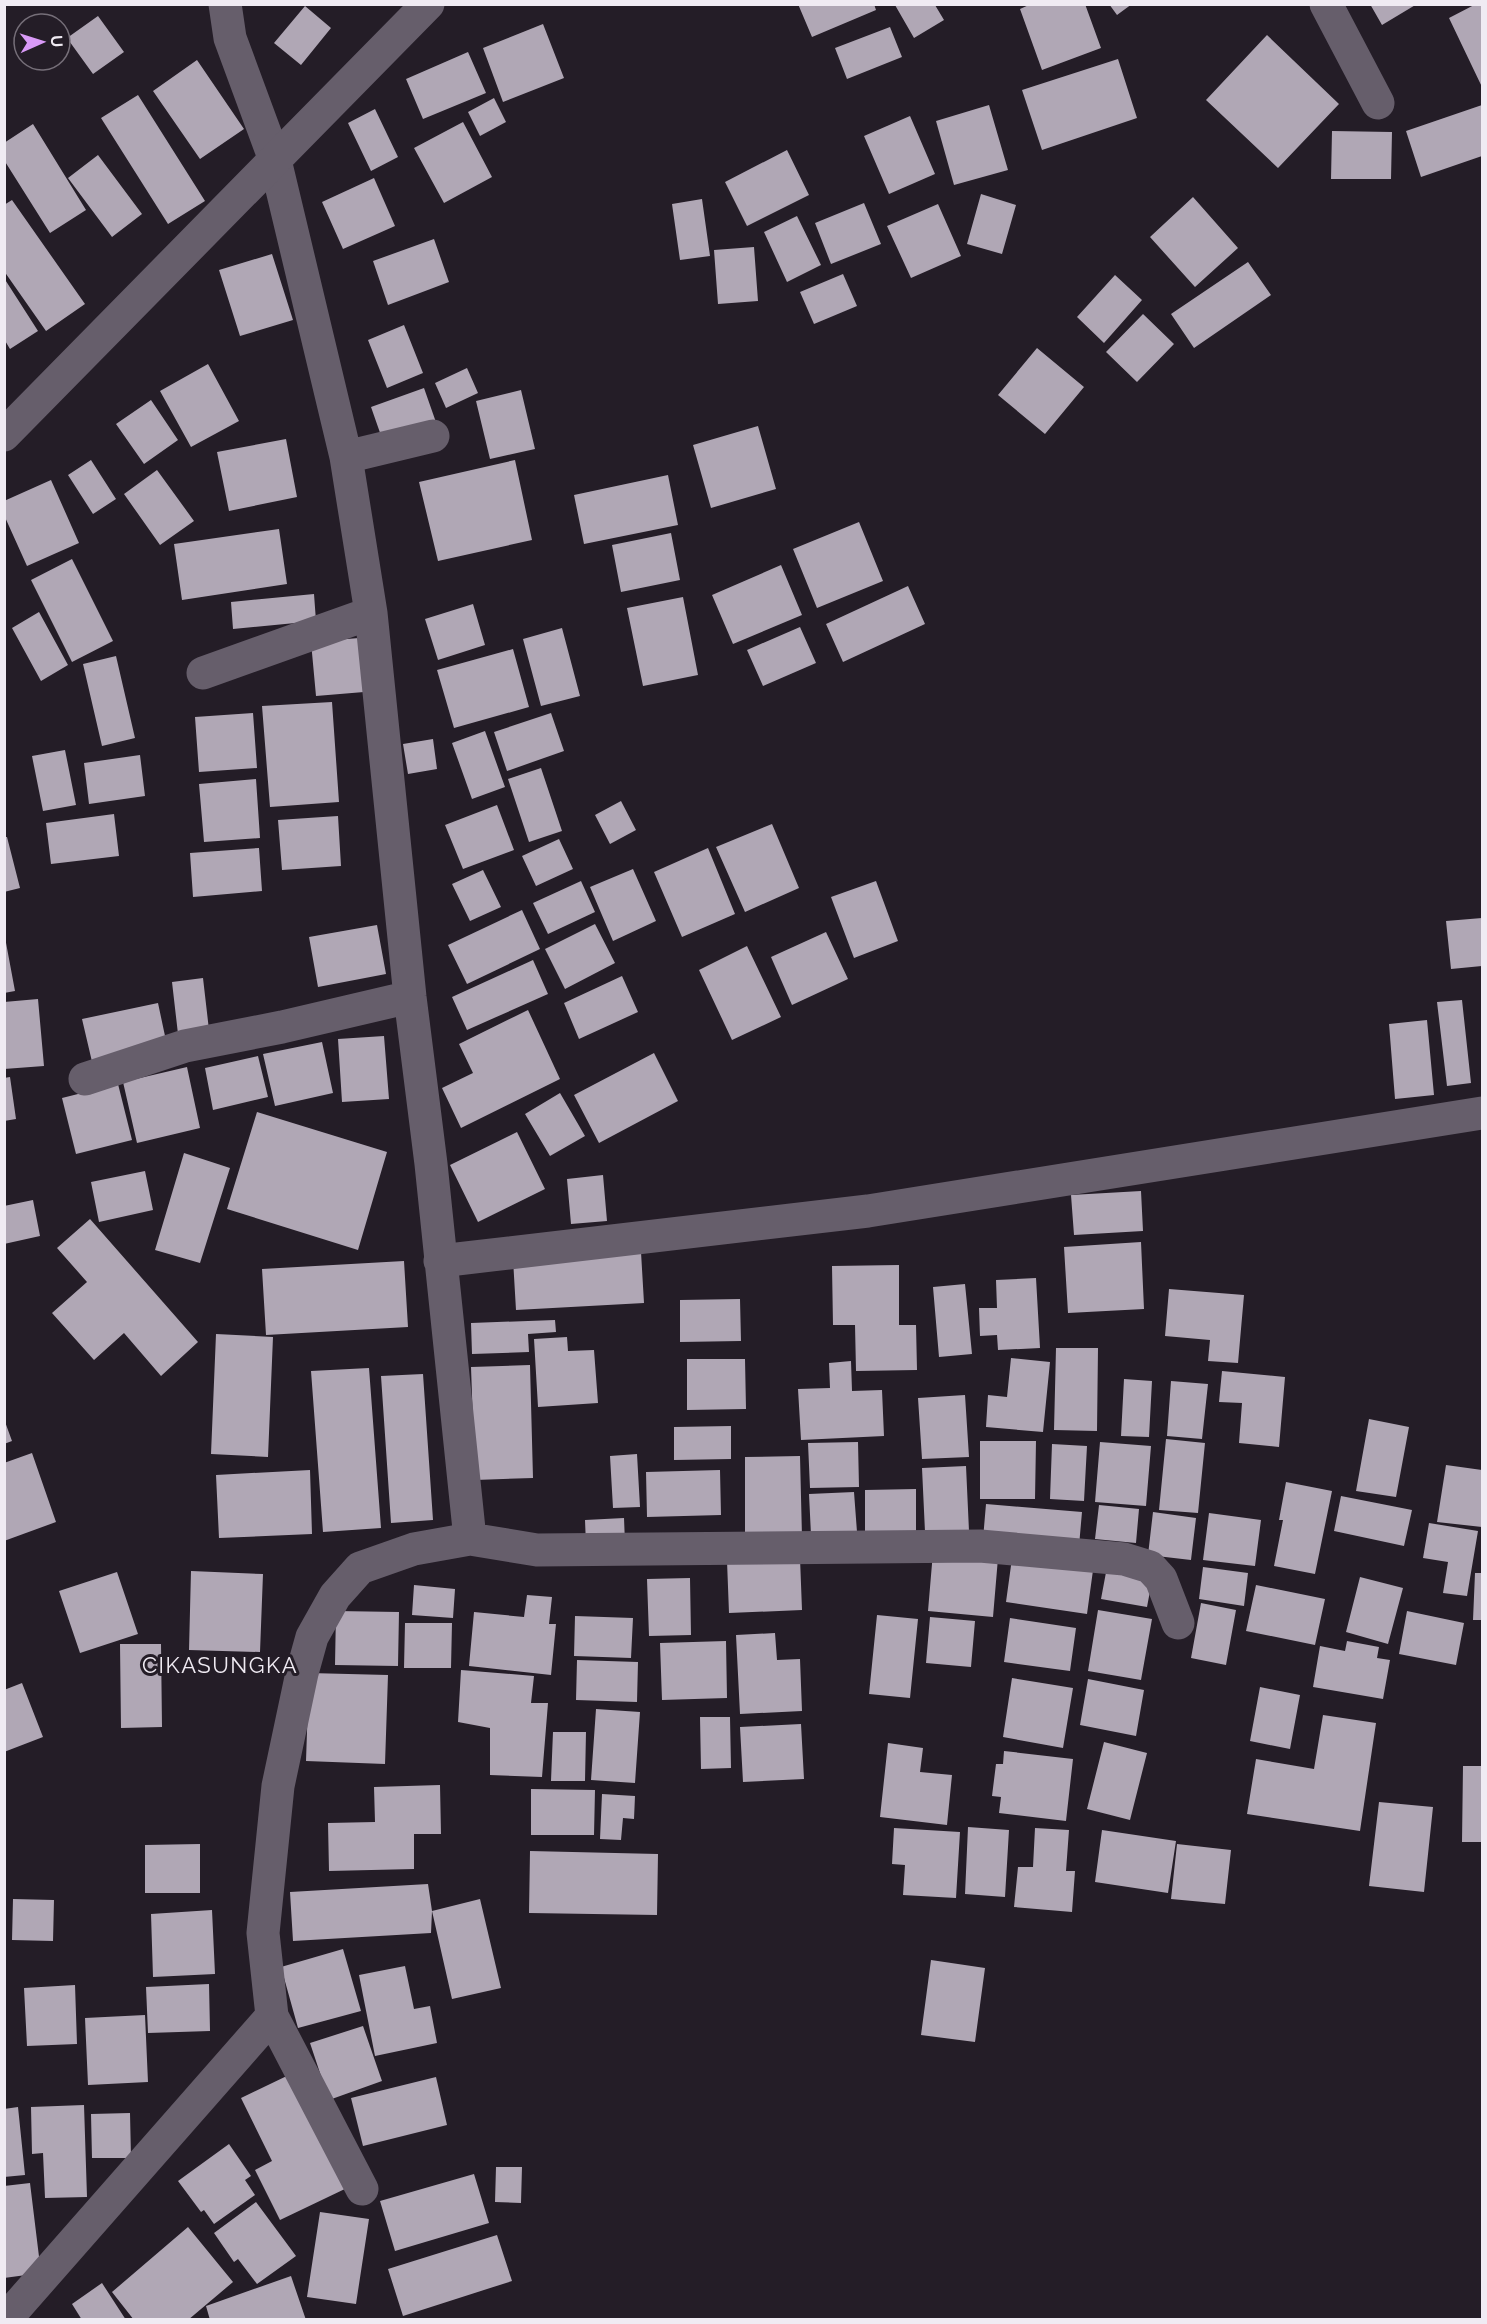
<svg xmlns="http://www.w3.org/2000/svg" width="1487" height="2324" font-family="Raleway,sans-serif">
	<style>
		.building { fill: #b0a7b5 }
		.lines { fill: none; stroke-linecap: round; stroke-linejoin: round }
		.street { stroke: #665e6b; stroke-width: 33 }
		.secondary { stroke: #665e6b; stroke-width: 33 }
		.labels { text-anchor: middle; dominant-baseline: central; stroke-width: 6; stroke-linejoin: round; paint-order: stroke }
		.quarter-label { font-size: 22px; letter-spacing: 1.5px; fill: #f0ebf3; stroke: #241d27 }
	</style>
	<rect width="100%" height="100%" fill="#241d27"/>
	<path class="building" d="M798,4h76l2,6 -64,27z
		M1031,4h54l16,44 -59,22 -22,-61z
		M1109,4h23l-15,11z
		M1370,4h47l-35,21z
		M1476,4h6v83l-33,-69z
		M895,5h40l9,15 -30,18z
		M305,6l26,22 -30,37 -27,-22z
		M98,16l26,36 -31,22 -26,-36z
		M543,24l21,54 -61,24 -20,-54z
		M890,27l12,30 -55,22 -12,-31z
		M1267,35l72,69 -61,64 -72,-68z
		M468,52l18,41 -63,26 -17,-40z
		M1118,59l19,59 -95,32 -20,-60z
		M197,60l47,69 -44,30 -47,-68z
		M138,95l67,106 -37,23 -67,-106z
		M494,98l12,24 -26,14 -12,-24z
		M989,105l19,65 -54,15 -18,-64z
		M1482,105v51l-61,21 -15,-46z
		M375,109l23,48 -27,14 -23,-48z
		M910,116l25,58 -46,20 -25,-58z
		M463,122l29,55 -48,26 -30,-55z
		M33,124l53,86 -36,23 -46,-73v-17z
		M1332,131l60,1 -1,47h-60z
		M787,150l22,45 -62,31 -22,-44z
		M98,155l44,59 -30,23 -44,-59z
		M374,178l21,48 -52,23 -21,-47z
		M981,194l35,11 -14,49 -35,-10z
		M1193,197l45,51 -43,39 -45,-50z
		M702,199l8,57 -30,4 -8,-56z
		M12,200l73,104 -39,27 -42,-60v-66z
		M864,203l17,41 -50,20 -16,-41z
		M938,204l23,52 -50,22 -24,-52z
		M797,216l24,49 -34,17 -23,-50z
		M434,239l15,43 -61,23 -15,-44z
		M754,247l4,54 -40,3 -4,-54z
		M272,254l21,66 -53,16 -21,-66z
		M1248,262l23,33 -77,53 -23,-34z
		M843,274l14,32 -43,18 -14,-32z
		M1115,275l27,25 -38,43 -27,-26z
		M4,278l34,53 -28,18 -6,-10z
		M1143,314l31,30 -37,38 -31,-30z
		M404,325l19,48 -36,15 -19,-48z
		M1037,348l47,39 -39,47 -47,-39z
		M208,364l31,57 -48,26 -31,-56z
		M467,368l11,25 -32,15 -11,-25z
		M424,388l14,40 -53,19 -14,-40z
		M521,390l14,59 -45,10 -14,-58z
		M151,400l27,40 -34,24 -28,-40z
		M758,426l18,63 -65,19 -18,-63z
		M286,439l11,58 -68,14 -12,-59z
		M91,460l25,39 -23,15 -25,-39z
		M515,460l17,80 -94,21 -19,-79z
		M157,470l37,51 -34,24 -36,-51z
		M668,475l10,50 -94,19 -10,-49z
		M51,480l28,63 -52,23 -23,-51v-14z
		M859,522l24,59 -66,27 -24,-59z
		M279,529l8,55 -105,16 -8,-56z
		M671,533l9,47 -59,12 -9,-47z
		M72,559l41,82 -41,21 -41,-82z
		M781,565l21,50 -69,29 -21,-49z
		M908,586l17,38 -82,38 -17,-38z
		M314,594l2,27 -83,8 -2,-27z
		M683,597l15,78 -55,11 -16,-78z
		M473,604l12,41 -47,15 -13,-41z
		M39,612l29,53 -27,16 -29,-53z
		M800,627l16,36 -53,23 -16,-36z
		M562,628l18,68 -39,10 -18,-67z
		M359,638l5,54 -48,4 -5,-54z
		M513,649l16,58 -75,21 -17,-58z
		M116,656l19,82 -33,8 -19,-82z
		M332,702l7,100 -69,5 -8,-101z
		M253,713l4,55 -58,4 -4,-55z
		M551,713l13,38 -57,20 -13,-39z
		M485,731l20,56 -33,12 -20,-56z
		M433,739l4,30 -29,5 -5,-30z
		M65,750l11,55 -33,6 -11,-55z
		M140,755l5,41 -56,8 -5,-41z
		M541,768l21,63 -33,11 -21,-63z
		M256,779l4,59 -56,4 -5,-58z
		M621,801l15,29 -26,14 -15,-29z
		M497,805l17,45 -51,19 -18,-44z
		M114,814l5,42 -68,8 -5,-41z
		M338,816l3,50 -59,4 -4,-50z
		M772,824l27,64 -54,24 -29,-65z
		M4,837h3l13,51 -16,4z
		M559,839l14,30 -37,17 -14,-30z
		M259,848l3,43 -69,6 -3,-44z
		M708,848l27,66 -53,23 -28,-65z
		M633,869l23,52 -43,20 -23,-54z
		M483,870l18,37 -31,14 -18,-37z
		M581,881l14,31 -47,22 -15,-31z
		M876,881l22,60 -44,17 -23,-61z
		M522,910l18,39 -73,35 -19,-39z
		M1482,918v48l-31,3 -5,-48z
		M595,924l20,39 -50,26 -20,-40z
		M377,925l9,49 -68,13 -9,-50z
		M4,932l11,59 -11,2z
		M826,932l22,47 -56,26 -21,-48z
		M747,946l34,71 -49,23 -33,-70z
		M533,960l15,34 -81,36 -15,-33z
		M622,976l16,36 -59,27 -15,-36z
		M203,978l6,52 -31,4 -6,-52z
		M38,999l6,67 -40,3v-67z
		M1462,1000l9,83 -24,3 -10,-84z
		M158,1003l10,47 -75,16 -11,-47z
		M528,1010l32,69 -99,49 -19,-40 31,-15 -14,-29z
		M1427,1020l7,75 -39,4 -6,-75z
		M384,1036l5,63 -47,3 -4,-63z
		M322,1042l11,51 -58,13 -12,-52z
		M654,1053l24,48 -79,42 -25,-48z
		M258,1056l10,41 -55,13 -8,-42z
		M187,1067l13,61 -63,15 -14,-61z
		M10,1077l6,42 -12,2v-43z
		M118,1084l14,56 -56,14 -14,-56z
		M560,1093l25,43 -35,20 -25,-42z
		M257,1112l130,40 -29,98 -131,-41z
		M517,1132l28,57 -67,33 -28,-57z
		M184,1153l46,15 -30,95 -45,-13z
		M145,1171l8,39 -54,12 -8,-40z
		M603,1175l4,46 -36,3 -4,-45z
		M1141,1191l2,40 -69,4 -3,-40z
		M33,1200l7,36 -36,8v-38z
		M90,1219l108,123 -37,34 -37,-43 -30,27 -42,-47 35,-31 -30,-34z
		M1141,1242l3,67 -76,4 -4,-66z
		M641,1252l3,51 -128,7 -3,-51z
		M404,1261l4,66 -142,8 -4,-66z
		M899,1265v60h17l1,45 -61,1 -1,-46h-22l-1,-59z
		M1036,1278l4,70 -42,2 -1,-15 -17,1 -1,-28h18l-1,-28z
		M965,1284l7,70 -33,3 -6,-70z
		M1169,1289l75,6 -6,68 -30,-2 2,-21 -45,-4z
		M740,1299l1,42 -61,1v-42z
		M555,1320l1,12 -28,2 1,18 -57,2 -1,-31z
		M216,1334l57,3 -5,120 -57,-3z
		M567,1337l1,14 26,-1 4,53 -60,4 -4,-68z
		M1056,1348h42l-1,83 -43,-1z
		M1011,1358l39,4 -7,70 -57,-5 2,-32 19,2z
		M687,1359h58l1,50 -59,1z
		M851,1361l1,30 30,-1 2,46 -83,4 -3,-51 32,-1 -1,-25z
		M530,1365l3,113 -58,2 -4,-113z
		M369,1368l12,160 -58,4 -12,-161z
		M1222,1371l63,6 -6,70 -40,-4 3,-40 -23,-1z
		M423,1374l10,146 -42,3 -10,-147z
		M1124,1379l28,2 -3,56 -28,-1z
		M1171,1381l37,3 -6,55 -35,-3z
		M965,1395l4,62 -47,2 -4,-61z
		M4,1419l8,22 -8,3z
		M1369,1419l40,8 -13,70 -40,-6z
		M731,1426v33l-57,1v-33z
		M1166,1439l39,4 -7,70 -39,-3z
		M980,1441h56l-1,58h-55z
		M858,1442l1,45 -49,1 -2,-45z
		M1100,1442l51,4 -5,60 -51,-4z
		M1052,1444l35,2 -3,55 -34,-2z
		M32,1453l24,69 -52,19v-78z
		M637,1454l3,53 -27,1 -3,-52z
		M800,1456l2,81h-57v-80z
		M1446,1465l36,5v57l-45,-5z
		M966,1466l3,65 -44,1 -3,-64z
		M310,1470l2,64 -93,4 -3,-63z
		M720,1470l1,45 -74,2 -1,-45z
		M1286,1482l46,9 -17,83 -41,-8 9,-46h-4z
		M916,1489v46h-51v-45z
		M854,1492l3,40 -46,3 -2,-41z
		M1341,1496l71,14 -8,36 -70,-15z
		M986,1504l96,8 -3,34 -96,-7z
		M1099,1505l40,4 -3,34 -41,-4z
		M1153,1512l43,6 -5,42 -43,-5z
		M1209,1513l52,7 -6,46 -52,-6z
		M624,1518l1,25 -39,2 -1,-25z
		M1429,1523l49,8 -11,65 -24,-3 5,-31 -25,-4z
		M1013,1551l81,12 -7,51 -81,-12z
		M933,1552l65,6 -5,59 -65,-6z
		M800,1558l2,52 -73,3 -2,-52z
		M1107,1567l46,8 -6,32 -46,-8z
		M1203,1567l45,6 -4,33 -45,-7z
		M191,1571l72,3 -3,78 -71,-2z
		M117,1572l21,62 -58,19 -21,-62z
		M1475,1573h7v47h-9z
		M1360,1577l43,11 -15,56 -42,-12z
		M690,1578l1,57 -42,1 -2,-57z
		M414,1585l41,4 -2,29 -41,-3z
		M1256,1585l69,14 -10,46 -69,-14z
		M527,1595l25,2 -3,27h7l-5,51 -82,-9 5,-54 50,5z
		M1201,1603l35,7 -10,55 -35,-7z
		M1098,1610l54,9 -11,61 -53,-9z
		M336,1611l63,1 -1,54 -63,-1z
		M1407,1611l57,12 -8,42 -57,-11z
		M877,1615l41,4 -8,79 -41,-4z
		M575,1616l58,2 -2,40 -57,-2z
		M930,1617l45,4 -4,46 -45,-4z
		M1010,1618l66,10 -6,43 -66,-9z
		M405,1623h47l-1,45h-47z
		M775,1633l2,27 23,-1 2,52 -62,3 -4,-79z
		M726,1641l1,57 -65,2 -2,-57z
		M1347,1641l32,6 -2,11 13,2 -7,39 -70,-12 7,-41 25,5z
		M120,1644h41l1,83 -41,1z
		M577,1660l61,2 -1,40 -61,-2z
		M461,1670l73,6 -3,27h17l-6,74 -52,-2v-47l-32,-6z
		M309,1673l79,2 -3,89 -79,-3z
		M1012,1678l61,10 -10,60 -60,-11z
		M1088,1679l56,11 -8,46 -56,-11z
		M22,1683l21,54 -39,15v-62z
		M1260,1687l40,8 -10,54 -40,-8z
		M596,1709l44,3 -5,71 -44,-3z
		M1323,1715l53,8 -16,108 -113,-17 9,-55 58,10z
		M700,1717h30l1,51 -30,1z
		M801,1724l3,55 -61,3 -3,-55z
		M553,1732h33l-1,49h-34z
		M1104,1742l43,11 -17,67 -43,-11z
		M888,1743l35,5 -3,24 32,3 -5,50 -67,-8z
		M1004,1751l69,8 -7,62 -67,-8 2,-16 -9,-1 4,-32h7z
		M1463,1766h19v76h-20z
		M440,1785l1,49h-27v35l-85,2 -1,-48 47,-1 -1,-35z
		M531,1789l64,1 -1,45h-63z
		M602,1794l33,2 -1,23 -11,-1 -2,22 -21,-1z
		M1379,1802l54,5 -9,85 -55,-6z
		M968,1827l41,3 -4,67 -40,-3z
		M894,1828l66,4 -4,66 -53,-3 2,-30 -13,-1z
		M1035,1828l34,2 -3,41h9l-3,41 -58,-5 4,-40h15z
		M1102,1830l74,11 -8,52 -73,-11z
		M200,1844v49h-55v-48z
		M1177,1844l54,6 -6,54 -54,-5z
		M530,1851l128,3 -1,61 -128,-2z
		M428,1884l4,27 48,-12 21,89 -49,11 -20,-88 -1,22 -138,8 -3,-49z
		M13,1899l41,1 -1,41 -41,-1z
		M212,1910l3,64 -62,3 -2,-63z
		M343,1949l18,62 -63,17 -17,-61z
		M931,1960l54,8 -10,74 -54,-7z
		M405,1966l9,43 16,-3 7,37 -62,13 -16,-81z
		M209,1984l1,47 -62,2 -2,-46z
		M75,1985l2,59 -50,2 -3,-58z
		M145,2015l3,67 -60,3 -3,-67z
		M363,2026l19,55 -53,19 -19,-57z
		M293,2073l56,114 -69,33 -25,-50 17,-9 -31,-63z
		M436,2077l11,48 -84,21 -12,-48z
		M84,2105l3,92 -42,1 -2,-45 -11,1 -1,-47z
		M18,2107l7,68 -21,2v-68z
		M130,2113l1,45h-39l-1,-44z
		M229,2144l22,32 -6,4 10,15 -41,29 -10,-14 -3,2 -23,-31z
		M496,2167h26l-1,36 -26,-1z
		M474,2174l15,49 -94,28 -15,-50z
		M30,2183l11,90 -37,5v-92z
		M256,2202l40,54 -39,28 -19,-25 -4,3 -20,-29z
		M320,2212l49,7 -13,85 -49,-7z
		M188,2227l45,55 -45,38h-54l-22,-28z
		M497,2235l15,46 -109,35 -15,-47z
		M291,2276l15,44h-96l-4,-14z
		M102,2283l24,37h-44l-10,-16z"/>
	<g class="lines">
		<path class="street" d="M1326,4l52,99
			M346,457l87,-21
			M203,673l168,-60
			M85,1079l100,-33 97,-19 128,-30
			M440,1261l428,-50 614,-98
			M470,1539l67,11 443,-4 144,13 26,8 11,12 17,44
			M272,2016l90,173
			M5,2320l267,-304 -9,-83 15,-147 24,-113 10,-36 23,-41 25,-28 54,-19 56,-10 -39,-375 -21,-167 -39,-384 -25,-156 -71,-297 -45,-122 -5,-34"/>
		<path class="secondary" d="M4,435l424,-431"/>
	</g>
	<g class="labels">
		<g class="quarter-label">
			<text x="220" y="1665">CIKASUNGKA</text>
		</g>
	</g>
	<rect width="1487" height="2324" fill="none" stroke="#f0ebf3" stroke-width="12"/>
	<g transform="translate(42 42) rotate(87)"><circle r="28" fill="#241d27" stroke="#766f79" stroke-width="1.5"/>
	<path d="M0-4.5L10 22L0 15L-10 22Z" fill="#d99af7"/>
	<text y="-9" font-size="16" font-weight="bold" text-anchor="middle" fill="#f0ebf3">U</text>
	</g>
</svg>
